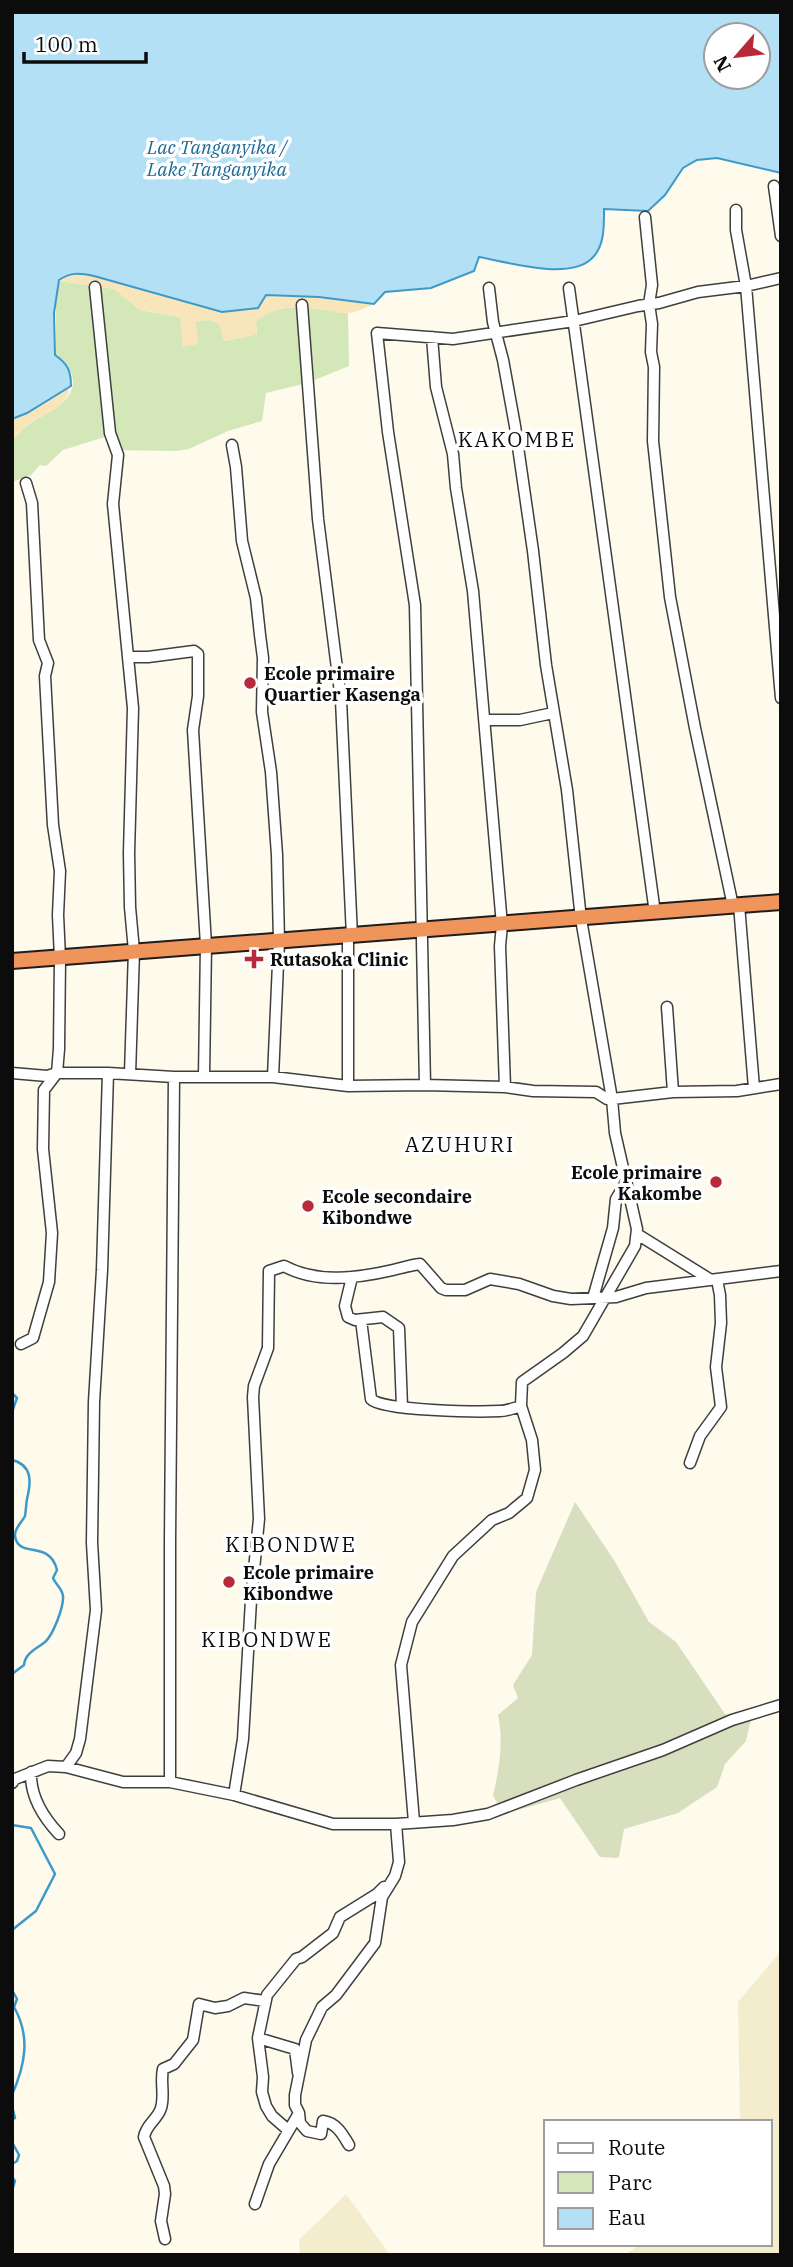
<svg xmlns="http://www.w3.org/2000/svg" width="793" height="2267" font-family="'IBM Plex Serif',serif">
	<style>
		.farmland { fill: #f3edce }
		.green { fill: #d3e7b8 }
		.sand { fill: #f8e6ba }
		.cemetery { fill: #d7dfbf }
		.water { fill: #b3e0f4; stroke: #3d9ac8; stroke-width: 2; fill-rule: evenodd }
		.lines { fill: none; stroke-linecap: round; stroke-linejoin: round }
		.stream { stroke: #3d9ac8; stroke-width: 2.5 }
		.minor-casing { stroke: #3f3f3f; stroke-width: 13 }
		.highway-casing { stroke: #1d1d1d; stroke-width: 18 }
		.minor { stroke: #fff; stroke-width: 10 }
		.highway { stroke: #ef945a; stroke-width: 14 }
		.poi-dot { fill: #b72a3a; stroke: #fff; stroke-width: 2.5 }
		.labels { text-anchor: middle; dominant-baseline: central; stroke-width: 7; stroke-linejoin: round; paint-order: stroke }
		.poi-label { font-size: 18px; font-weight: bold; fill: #0c0c0c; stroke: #fff; text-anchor: start }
		.water-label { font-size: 19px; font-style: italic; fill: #1b6a99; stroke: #fff }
		.quarter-label { font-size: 21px; letter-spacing: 2px; fill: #0c0c0c; stroke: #fff }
	</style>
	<rect width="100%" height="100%" fill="#fefaec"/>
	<path class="farmland" d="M781,1951v304h-156l15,-11h130v-122h-30l-2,-120z
		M346,2194l44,61h-90l-1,-15z"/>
	<path class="green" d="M60,281l55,8 25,21 41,7 2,30 13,-26 14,-1 10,4 5,17 32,-7 -1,-12c24,-24 62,-12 92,-9l1,53 -42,17 -41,10 -4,28 -34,10 -39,18 -13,2 -65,-1 -3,-14 -45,14 -17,16 -6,-1 -9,10 -19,7v-42c6,-5 10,-11 16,-15 16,-12 45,-20 45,-44 -1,-12 -7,-19 -17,-26v-58z"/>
	<path class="sand" d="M79,272l15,4 172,19 53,2 55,7c-8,3 -18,9 -26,9 -5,1 -12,-1 -17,-2 -26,-3 -54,-10 -75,11l1,12 -33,7 -5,-17 -9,-4 -14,1 2,23 -15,3 -3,-30 -40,-7 -26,-21 -54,-8 6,-6z
		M68,389l1,3c-5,16 -27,23 -40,32 -6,4 -11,11 -17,16v-21l15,-6z"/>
	<path class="cemetery" d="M575,1502l39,58 35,62 27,20 49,72 26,5 -5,22 -21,23 -8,23 -39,26 -54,16 -5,28 -3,1 -16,-1 -40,-59 -56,16 -11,-18c6,-27 11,-54 5,-81l20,-17 -5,-13 19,-30 4,-63z"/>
	<path class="water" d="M12,12h769v161l-64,-15 -20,2 -14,8 -18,27 -17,16 -44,-2c0,17 1,39 -14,51 -24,20 -82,2 -111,-3l-5,14 -43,17 -46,4 -11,12 -55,-7 -53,-2 -8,13 -36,4 -128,-36c-14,-3 -23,-4 -35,4l-5,33 1,42c13,9 16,16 16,31l-44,27 -15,6zM716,35h42v42h-42z"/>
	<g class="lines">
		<path class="stream" d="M12,1393l5,5 -5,14
			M12,1460c21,5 19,23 15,39 -1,5 -1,12 -2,17 -4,8 -13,14 -9,24 6,17 34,1 41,30l-4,8c3,7 9,10 10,18 1,11 -10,39 -18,46 -9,7 -20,11 -21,23l-12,9
			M12,1825l19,3 24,46 -19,37 -24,19
			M12,1990l5,9 -3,8c17,30 11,58 -2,88
			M12,2106l3,12 -3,1
			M12,2142l7,13 -2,6 -5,3
			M12,2177l3,4 -3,9"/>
		<g class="minor-casing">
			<path id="minor" d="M774,186l7,50
				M736,210v20l10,56 35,412
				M645,217l7,68 -3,19 3,20 -1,28 3,15 -1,74 17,156 25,131 38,178
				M95,287l15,146 8,22 -5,49 20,204 -4,145 1,54 4,44 -4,123
				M569,288l86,625
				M302,305l16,214 23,181 11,236
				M432,337l4,50 17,67 3,34 17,103 29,334 -2,21 5,141
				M232,445l4,22 6,74 14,57 4,37 3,23 -1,54 9,60 6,83 2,86 -6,136
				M128,657h20l46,-6 4,3v42l-5,34 13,215 -2,132
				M486,720h34l33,-7
				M739,905l15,183
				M348,936v150
				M667,1007l6,85
				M12,1073l35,3 10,-3h51l66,4h99l75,9 77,-1 80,2 28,4 63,1 11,7h5l61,-7 64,-1 44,-7
				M425,1085l-10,-480 -27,-173 -11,-99 76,6 121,-18 64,-15 21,-3 39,-11 48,-6 35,-8
				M637,1234l74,46
				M352,1277l-7,29 3,11 7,3 28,-3 16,11 3,79
				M593,1298l20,-70 3,-29 9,-15
				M361,1320l10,79c11,12 109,13 129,12 7,0 14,-3 21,-5
				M21,1344l12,-6 16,-56 3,-49 -9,-84 1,-59 13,-17 2,-24 1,-91 -2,-43 2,-44 -7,-46 -8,-149 3,-13 -9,-23 -7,-137 -6,-20
				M690,1463l10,-27 21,-29 -5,-40 5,-44 -1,-28 -3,-15
				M66,1767l10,-14 4,-14 16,-129 -4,-67 2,-141 8,-132 6,-197
				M31,1772c-1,24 12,45 28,62
				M170,1782v-242l4,-463
				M12,1783l3,-4 33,-13 18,1 57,15h47l64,13 99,29h63l57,-4 35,-6 88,-34 87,-30 69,-30 49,-15
				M234,1795l9,-56 8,-139 8,-81 -6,-122 1,-11 14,-38 1,-77 15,-5c33,18 74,12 109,4 9,-2 18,-5 27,-6l21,24 5,2h19l25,-11 29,5 34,12 18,3 45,-2 30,-9 135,-17
				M414,1822l-13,-157 11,-43 41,-66 39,-36 17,-7 18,-15 8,-28 -3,-30 -11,-34 1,-24 41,-29 20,-17 52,-90 2,-17 -22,-96 -3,-34 -31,-180 -14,-129 -21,-125 -13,-114 -18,-125 -12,-66 -10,-38 -4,-34
				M258,2038l37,11 3,24
				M299,2113l1,10 7,8 14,3 2,-13c14,2 20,14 26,24
				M288,2130l-16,-14 -6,-10 -4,-14 1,-15 -5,-39 9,-43 29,-36 6,-2 31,-24 7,-16 37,-23 7,-7
				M255,2204l14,-40 30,-51 -4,-8v-10l11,-55 16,-33 14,-12 39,-52 7,-46 13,-21 4,-14 -3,-38
				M165,2239l-4,-18 4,-27 -1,-8 -20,-49c2,-13 14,-18 17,-29 4,-13 -1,-26 2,-39l11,-5 19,-24 6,-36 16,4 13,-2 16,-8 21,3"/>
		</g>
		<g class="highway-casing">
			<path id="highway" d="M12,961l769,-59"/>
		</g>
		<use href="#minor" class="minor"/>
		<use href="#highway" class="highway"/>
	</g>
	<g class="poi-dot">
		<circle cx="250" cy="683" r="7"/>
		<path d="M250.5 948.5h7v7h7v7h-7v7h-7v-7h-7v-7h7z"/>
		<circle cx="716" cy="1182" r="7"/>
		<circle cx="308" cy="1206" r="7"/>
		<circle cx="229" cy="1582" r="7"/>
	</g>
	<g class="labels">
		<g class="poi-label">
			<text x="264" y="673">Ecole primaire<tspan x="264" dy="21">Quartier Kasenga</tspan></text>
			<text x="270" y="959">Rutasoka Clinic</text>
			<text x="702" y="1172" text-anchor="end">Ecole primaire<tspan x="702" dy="21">Kakombe</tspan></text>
			<text x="322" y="1196">Ecole secondaire<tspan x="322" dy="21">Kibondwe</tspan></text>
			<text x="243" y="1572">Ecole primaire<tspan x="243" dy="21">Kibondwe</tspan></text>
		</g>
		<g class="water-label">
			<text x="217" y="147">Lac Tanganyika /<tspan x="217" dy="22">Lake Tanganyika</tspan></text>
		</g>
		<g class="quarter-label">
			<text x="517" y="439">KAKOMBE</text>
			<text x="460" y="1144">AZUHURI</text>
			<text x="291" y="1544">KIBONDWE</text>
			<text x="267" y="1639">KIBONDWE</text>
		</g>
	</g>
	<rect width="793" height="2267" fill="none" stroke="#0c0c0c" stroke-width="28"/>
	<rect x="544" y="2120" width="228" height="126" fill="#ffffff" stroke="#9e9e9e" stroke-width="2"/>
	<rect x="558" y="2143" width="35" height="10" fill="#ffffff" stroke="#9e9e9e" stroke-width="2"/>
	<text x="608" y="2155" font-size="21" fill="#0c0c0c">Route</text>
	<rect x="558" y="2172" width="35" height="21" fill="#d3e7b8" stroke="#9e9e9e" stroke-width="2"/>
	<text x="608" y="2190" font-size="21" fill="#0c0c0c">Parc</text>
	<rect x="558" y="2208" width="35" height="21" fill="#b3e0f4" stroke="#9e9e9e" stroke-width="2"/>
	<text x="608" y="2225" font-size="21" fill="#0c0c0c">Eau</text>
	<g transform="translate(737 56) rotate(242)"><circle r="33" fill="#ffffff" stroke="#9e9e9e" stroke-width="2"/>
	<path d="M0-5L12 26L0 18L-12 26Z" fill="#b72a3a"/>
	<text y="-10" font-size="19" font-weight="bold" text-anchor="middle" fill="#0c0c0c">N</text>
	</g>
	<path d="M24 52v10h122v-10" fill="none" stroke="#0c0c0c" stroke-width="3.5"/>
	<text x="35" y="52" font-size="21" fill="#0c0c0c" stroke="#ffffff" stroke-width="5" paint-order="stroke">100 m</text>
</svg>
